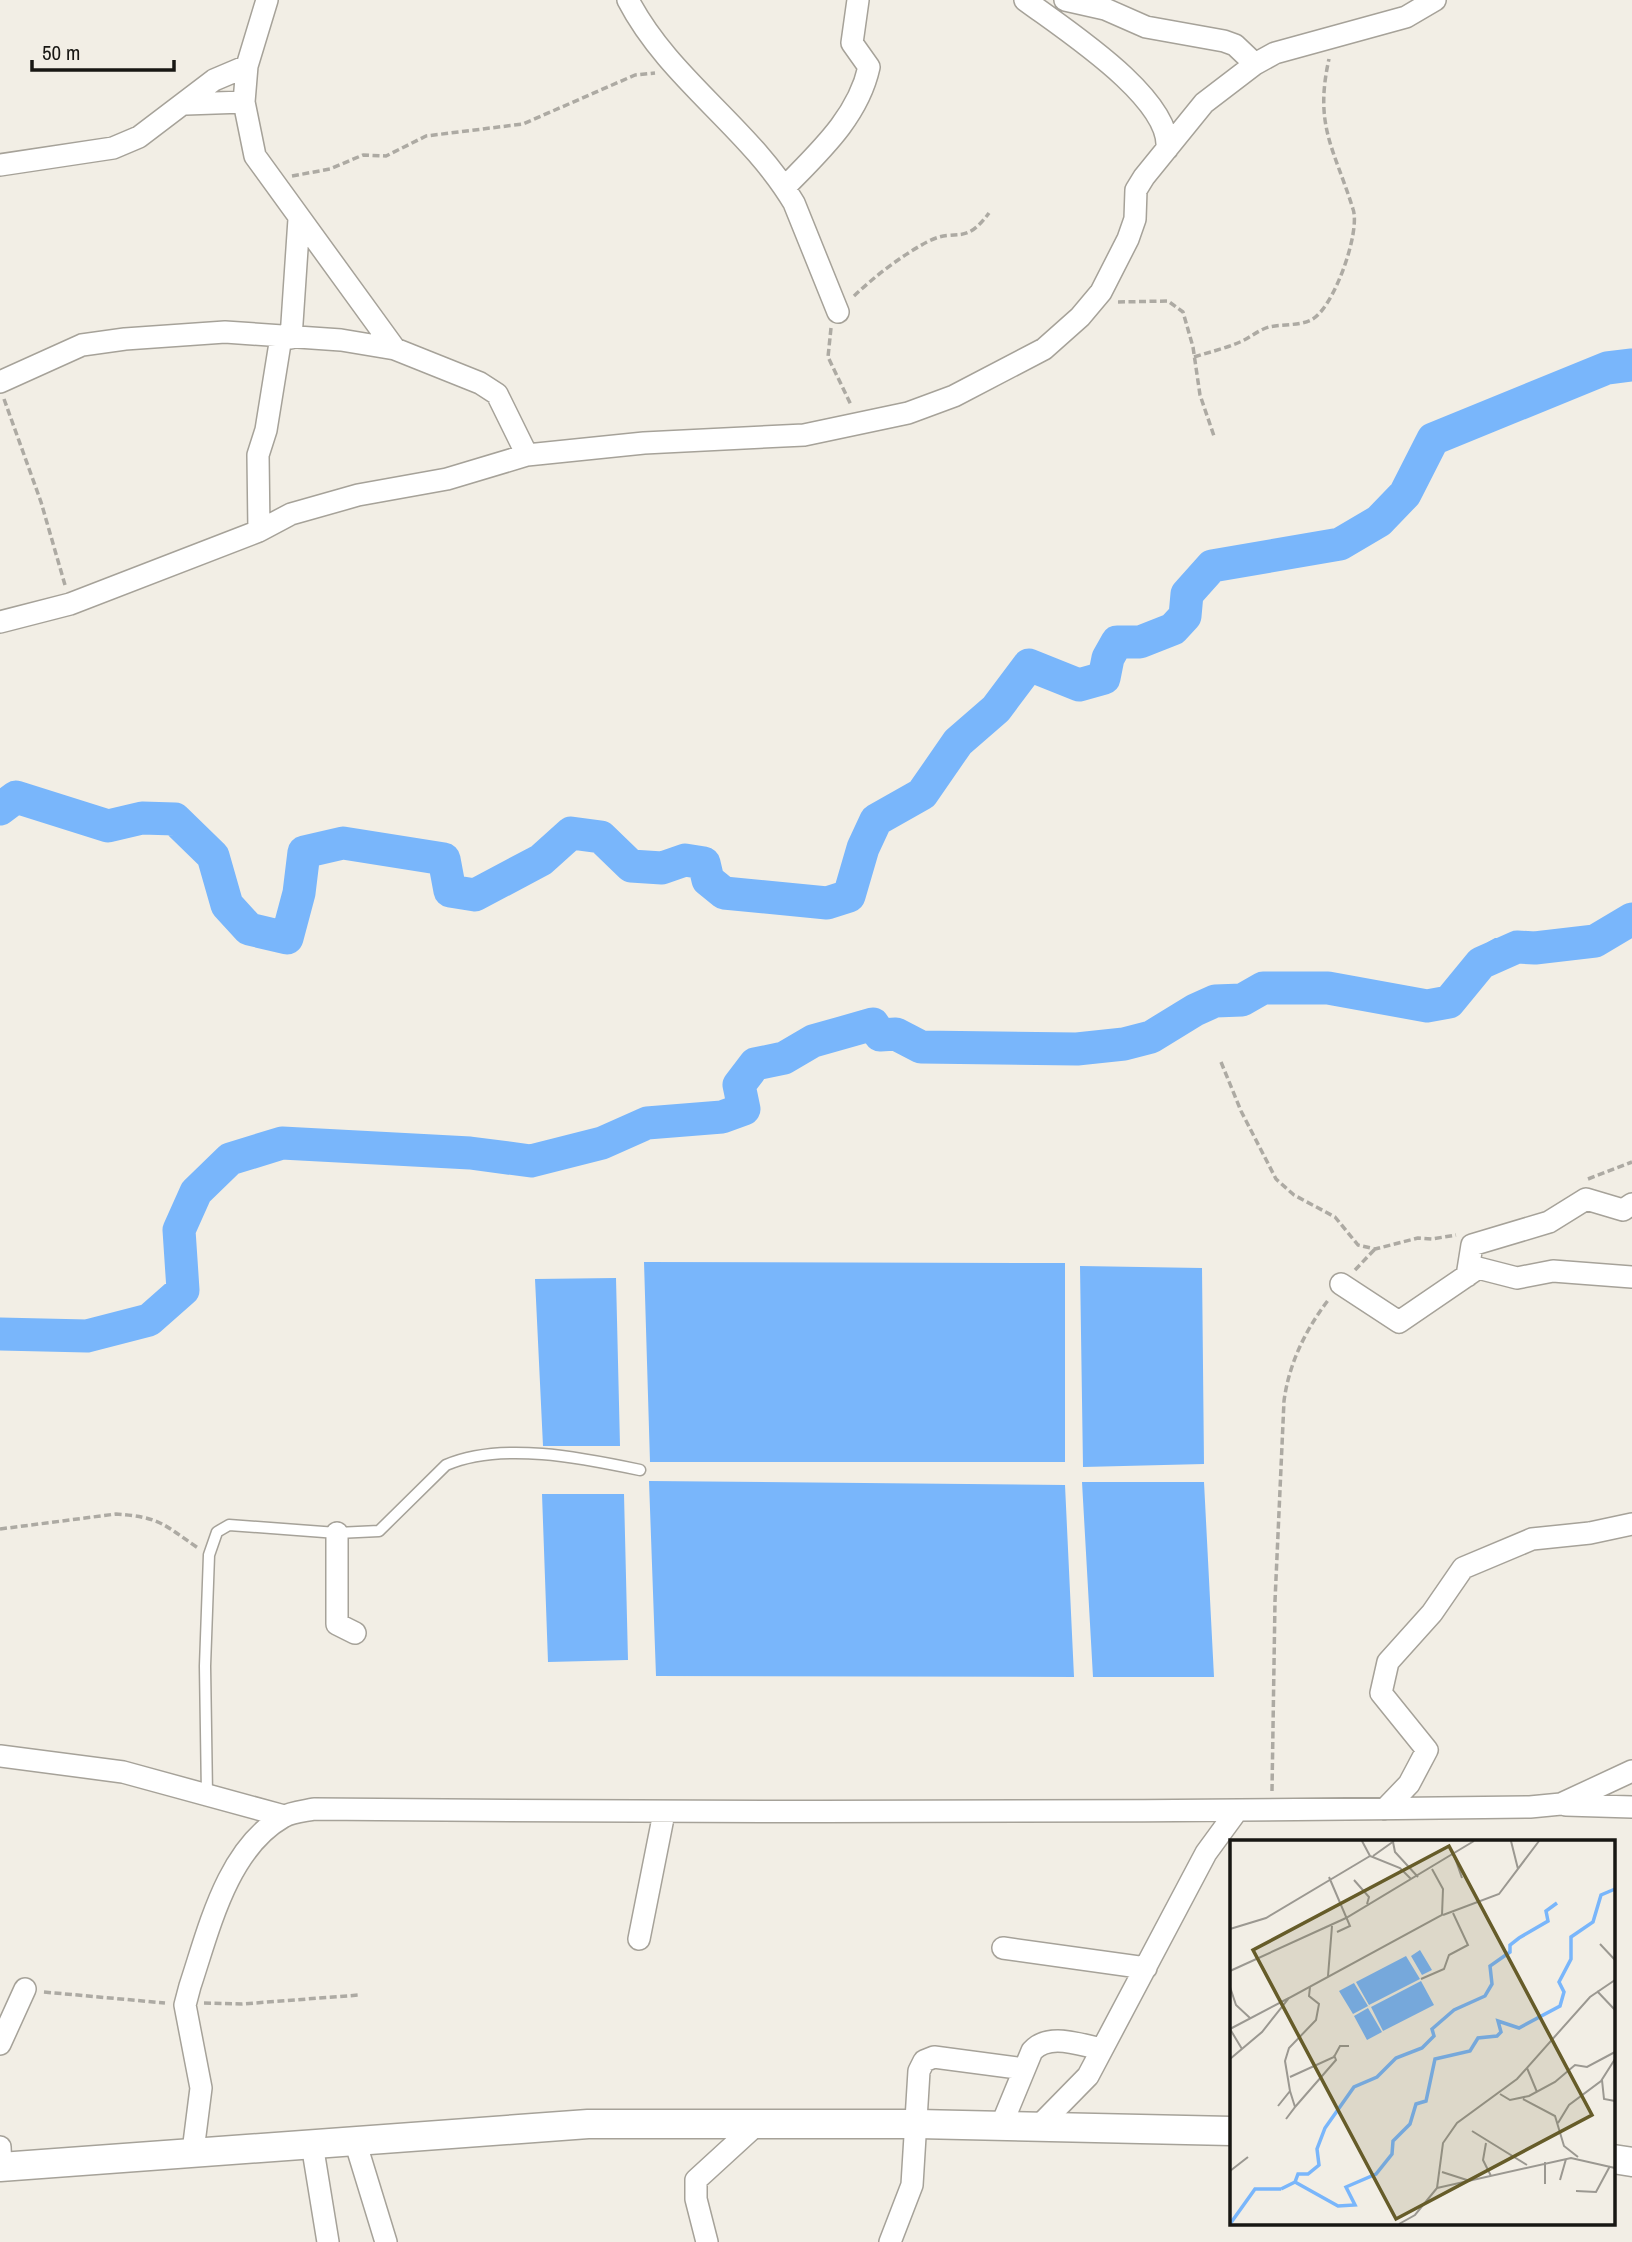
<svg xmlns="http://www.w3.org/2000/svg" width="1632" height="2242" font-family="'Archivo Narrow',sans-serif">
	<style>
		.water { fill: #79b6fb }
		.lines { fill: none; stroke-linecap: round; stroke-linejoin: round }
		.river { stroke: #79b6fb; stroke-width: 33 }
		.lane-casing { stroke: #a6a299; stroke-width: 13 }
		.street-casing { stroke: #a6a299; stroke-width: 24 }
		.secondary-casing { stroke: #a6a299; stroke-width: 31 }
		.path { stroke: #adaaa3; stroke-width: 3.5; stroke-dasharray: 7 3.5; stroke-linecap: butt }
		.lane { stroke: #fff; stroke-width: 10 }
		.street { stroke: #fff; stroke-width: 21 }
		.secondary { stroke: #fff; stroke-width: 28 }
		.inset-river { fill: none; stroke: #79b6fb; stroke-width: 3.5 }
		.inset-road { fill: none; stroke: #9b9891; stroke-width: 2 }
		.view { fill: #665c29; fill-opacity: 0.15; stroke: #665c29; stroke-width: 3.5 }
		.inset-edge { fill: none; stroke: #181713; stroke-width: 3.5 }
	</style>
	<rect width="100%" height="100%" fill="#f2eee5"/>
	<path class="water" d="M1495,938h12l10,9 -28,21 -8,-5c-2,-13 2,-19 14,-25z
		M644,1262l421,1v199h-415z
		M1080,1266l122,2 2,196 -121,3z
		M616,1278l4,168h-77l-8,-167z
		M649,1481l416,4 9,192 -418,-1z
		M1082,1482h122l10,195h-121z
		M542,1494h82l4,166 -80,2z"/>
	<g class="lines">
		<path class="river" d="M0,809l16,-12 92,29 34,-8 33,1 38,37 14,49 22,24 38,9 12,-45 5,-41 39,-9 101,16 6,32 25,4 66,-35 30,-27 30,4 30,29 31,2 23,-8 19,3 4,17 16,13 103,10 22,-7 14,-48 13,-28 46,-26 36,-52 38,-33 33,-44 50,20 25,-7 4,-20 9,-16h23l33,-13 12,-13 2,-22 25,-28 128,-22 39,-23 26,-27 28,-55 174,-71 25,-3
			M0,1334l87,2 62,-16 34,-30 -4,-60 17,-38 34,-33 52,-16 188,10 61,8 71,-18 45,-20 75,-6 22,-8 -5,-24 16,-21 29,-6 29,-17 60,-17 7,11 16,-1 25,13 156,2 47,-5 27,-7 44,-27 20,-9 27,-1 21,-12h65l99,18 22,-4 32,-39 36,-16 18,1 60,-7 37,-22"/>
		<g class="lane-casing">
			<path id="lane" d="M207,1795l-2,-129 4,-111 8,-23 12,-7 108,8 42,-2 67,-66c55,-24 137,-7 194,5"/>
		</g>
		<g class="street-casing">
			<path id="street" d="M267,0l-20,66 -3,36 11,54 140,193
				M628,0c41,79 121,127 166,203l44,109
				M1025,0c39,29 147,98 142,149
				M1065,0l40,9 41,18 78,14 11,4 20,19
				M186,104l58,-2
				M0,165l113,-17 26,-11 75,-57 33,-14
				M785,187c34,-35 73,-70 84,-120l-17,-24 6,-43
				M291,338l8,-119
				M0,382l82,-37 43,-6 100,-7 116,8 54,9 85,34 17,11 30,61
				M259,531l-1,-76 8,-25 15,-93
				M0,622l70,-18 189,-73 32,-17 67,-19 89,-16 80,-24 117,-12 160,-8 104,-22 46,-17 90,-47 36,-32 21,-25 27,-53 7,-20 1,-29 8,-13 60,-74 51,-39 20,-11 131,-36 29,-17
				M1467,1276l5,-31 77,-23 37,-23 37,11 9,-6
				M1341,1284l58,38 79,-54 39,10 36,-7 79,6
				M337,1533v91l18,9
				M0,1756l123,16 161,44
				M1566,1805l66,2
				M1385,1809l24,-25 18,-34 -46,-57 7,-31 44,-49 31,-45 69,-29 58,-6 42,-9
				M639,1939l25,-126
				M1003,1948l143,20
				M0,2044l25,-55
				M1001,2126l31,-75c17,-19 48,-6 70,-2
				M1038,2127l50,-51 118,-223 30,-41
				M355,2141l31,101
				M312,2144l16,98
				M0,2147l1,20
				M193,2151l8,-63 -16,-83 5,-19c19,-57 37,-137 93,-169 8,-5 22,-6 31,-8 406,4 811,3 1216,-2l31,-3 71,-33
				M707,2242l-11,-43v-19l59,-54
				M890,2242l22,-57 7,-114 5,-10 10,-4 90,12"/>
		</g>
		<g class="secondary-casing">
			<path id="secondary" d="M1613,2159l19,3
				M0,2167l588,-43h330l313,7"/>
		</g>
		<path class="path" d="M292,176l38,-7 33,-14 23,1 40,-20 97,-12 112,-49 20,-2
			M854,296c21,-20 48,-41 75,-55 28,-14 35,6 60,-28
			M1118,302l50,-1 15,11 10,35 7,48 14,41
			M831,328l-3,29 23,48
			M1194,357c16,-5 32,-9 46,-15 10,-4 18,-12 29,-15 13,-3 29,-1 42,-7 22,-10 50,-88 42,-111 -19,-61 -39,-83 -24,-150
			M4,399l37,103 24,83
			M1221,1062l20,49 35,68 18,16 41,22 23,28 17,4 43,-11 14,1 24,-4
			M1588,1179l44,-17
			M1355,1270l20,-21
			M0,1529l116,-15c44,3 47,10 82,34
			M1272,1791l3,-190 9,-200c5,-38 22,-72 45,-102
			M44,1992l121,11
			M204,2003l38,1 117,-9"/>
		<use href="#lane" class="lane"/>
		<use href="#street" class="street"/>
		<use href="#secondary" class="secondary"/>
	</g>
	<g transform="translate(1230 1840)">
		<rect width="385" height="385" fill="#f2eee5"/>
		<path d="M190,110l12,20 -10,5 -11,-19zM176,116l14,23 -51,26 -13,-23zM191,141l13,24 -51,26 -12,-24zM124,143l14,23 -15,8 -14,-23zM138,168l14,24 -15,8 -13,-24z" fill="#79b6fb"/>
		<path class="inset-river" d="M65,342l43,24 17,-1 -9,-18 30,-13 16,-20 1,-13 17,-17 6,-20 10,-3 9,-42 35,-8 8,-13 19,-2 4,-4 -3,-11 21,7 41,-22 4,-14 -5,-10 12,-23v-22l22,-15 8,-27 14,-6M51,349l14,-7 3,-8h10l11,-9 -2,-16 8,-21 29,-41 23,-10 19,-19 26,-10 12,-12 -2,-7 22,-19 31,-14 7,-12 -2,-18 20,-14v-7l9,-7 29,-17 -2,-10 11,-8M0,384l25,-35h26"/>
		<path class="inset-road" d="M132,1l8,15 30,12 11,11M281,1l7,28M163,2l2,10 23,25M224,15l8,23M143,16l21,-15M99,37l21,49 -13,6M124,40l15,17 -2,7M213,75l56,-21 40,-53M0,89l36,-11 104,-62M370,104l15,16M0,131l116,-53 128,-77M98,136l4,-50M191,139l23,-10 5,-14 19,-10 -15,-32M0,147l6,18 14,13M367,151l18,19M0,189l59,-31M0,189l12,20M0,219l32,-27 27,-34 153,-83 1,-26 -11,-20M297,228l10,24M60,237l44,-20 6,-11h9M372,240l2,19 11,2M270,254l10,6 19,-4 26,-14 20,-17 12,2 28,-15M293,259l32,17 9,30 14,11M48,266l12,-15 -5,-30 4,-13 27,-28 3,-16 -10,-8 1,-9M65,267l41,-47 -2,-5M56,279l9,-12 -5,-16M328,283l11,-18 32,-24 14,-22M242,291l55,34M256,303l-3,17 8,16M315,322v22M0,331l18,-14M212,332l28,9M330,340l6,-21M207,348l134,-30 44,10M346,351l20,1 14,-26M169,384l16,-9 22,-27 6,-45 14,-20 60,-44 73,-82 25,-17"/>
		<path class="view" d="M219,6l143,269 -196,104 -143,-269z"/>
		<rect width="385" height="385" class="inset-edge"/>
	</g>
	<path d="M32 60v10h142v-10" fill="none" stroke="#181713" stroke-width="3.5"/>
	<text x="42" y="60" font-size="21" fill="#181713" stroke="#f2eee5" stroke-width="5" paint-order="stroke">50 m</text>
</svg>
